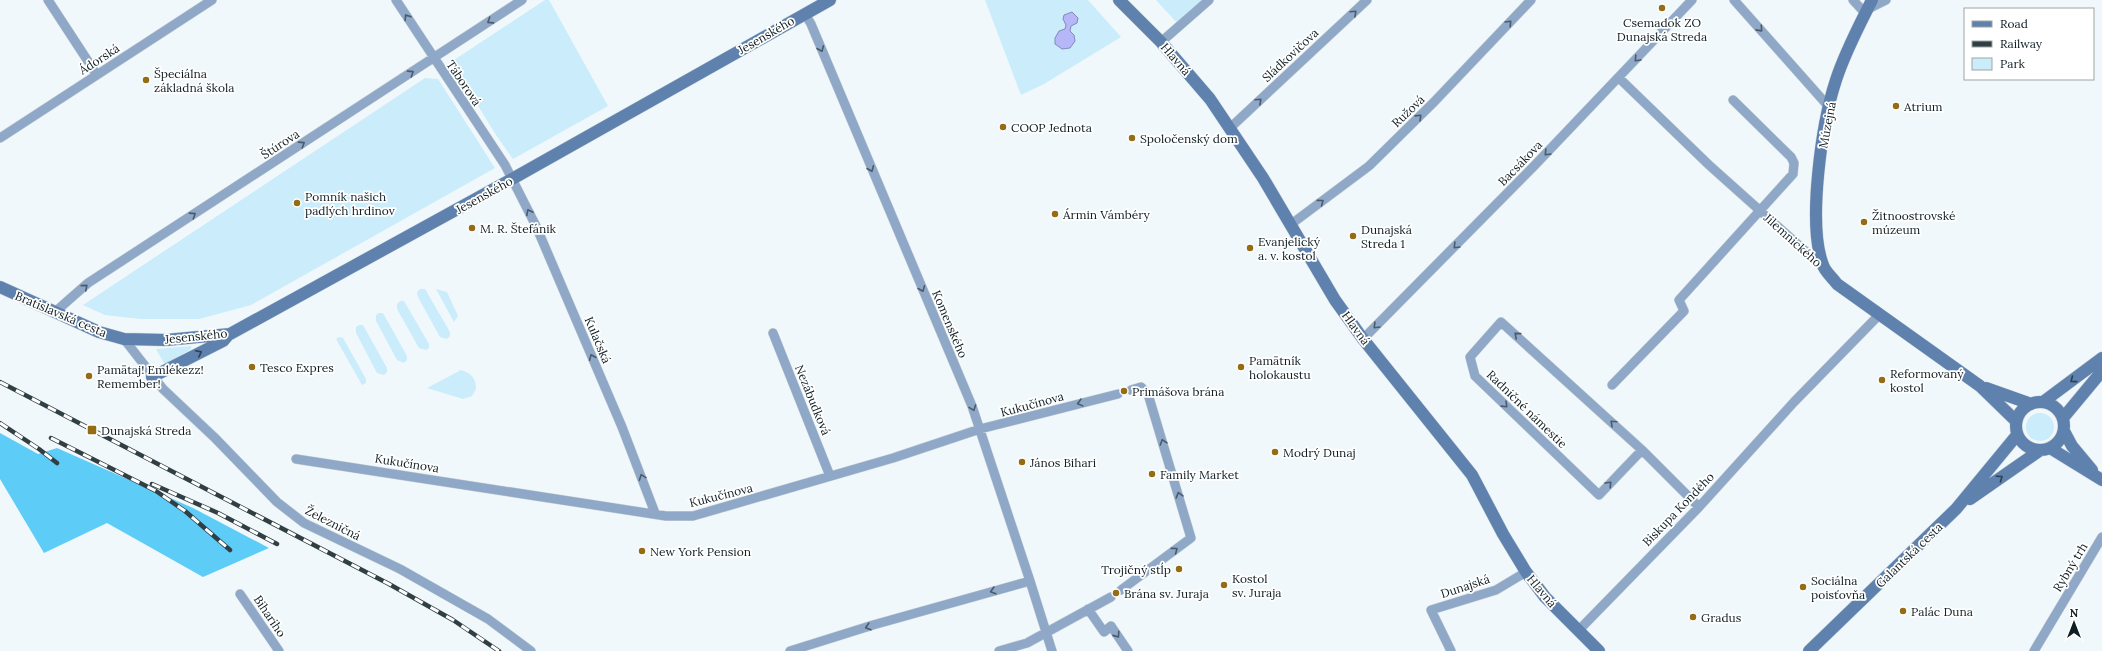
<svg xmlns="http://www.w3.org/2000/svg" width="2102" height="651" font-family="Lora,serif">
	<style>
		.green { fill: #caecfb }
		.forest { fill: #5dcdf7 }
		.water { fill: #b6b7f9; stroke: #8489b9 }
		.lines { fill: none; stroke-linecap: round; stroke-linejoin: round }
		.street-casing { stroke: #ccd5d9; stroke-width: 10 }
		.secondary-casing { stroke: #ccd5d9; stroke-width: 13 }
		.street { stroke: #90a8c7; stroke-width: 9 }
		.secondary { stroke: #5e81ae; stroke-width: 12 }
		.rail-casing { stroke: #313f44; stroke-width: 4.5 }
		.rail { stroke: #fff; stroke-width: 3; stroke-dasharray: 9; stroke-linecap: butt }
		.oneway { stroke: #495c6d }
		.oneway2 { stroke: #2b4154 }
		.poi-dot { fill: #936c14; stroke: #fff; stroke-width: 1.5 }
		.labels { text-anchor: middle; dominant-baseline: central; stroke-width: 3.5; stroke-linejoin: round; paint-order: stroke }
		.poi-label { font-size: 12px; fill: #0f1e24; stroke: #fff; text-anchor: start }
		.street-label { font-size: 12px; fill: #0f1e24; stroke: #fff }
	</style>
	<rect width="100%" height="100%" fill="#f0f8fb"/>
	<path class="green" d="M545,0h4l59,106 -95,53 -17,-24 -45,-73z
		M985,0h103l33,37 -77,47 -23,11z
		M1156,0h53l-30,25z
		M425,78l13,1 57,89 -244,137 -52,14h-59l-35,-4 -22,-10z
		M420,289h5l25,43v4l-3,3 -7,-2 -22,-40 -1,-5z
		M436,289l11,3 11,24 -4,6z
		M400,301h4l25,43v4l-3,2 -7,-2 -22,-39v-5z
		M379,313h4l24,43v4l-3,3 -7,-3 -21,-39v-6z
		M359,325h4l24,43v4l-3,3 -7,-2 -21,-40v-6z
		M339,337l4,1 23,41v4l-4,2 -26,-46z
		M191,346v3l-26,16 -9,-16z
		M461,370c10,3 15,8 15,19l-4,7 -9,3 -36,-11z
		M2026 427a14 14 0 1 1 28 0a14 14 0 1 1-28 0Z"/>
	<path class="forest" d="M0,433l38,21 19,-6 136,60 76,40 -66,29 -96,-54 -63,30 -44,-74z"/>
	<path class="water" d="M1072,12l6,6 -1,5 -6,3 -1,5 4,4 1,6 -5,7 -8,1 -7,-5v-6l4,-7 6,-2 1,-4 -3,-6 1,-4z"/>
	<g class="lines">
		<g class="street-casing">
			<path id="street" d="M48,0l49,75
				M396,0l109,165 31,61 86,201 33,86
				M1734,0l95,107
				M1853,0l12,13
				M1868,9l18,-9
				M805,14l6,10 161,382 58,175 22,70
				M1161,42l48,-42
				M1619,78l90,87 114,102
				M1230,128l137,-128
				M0,138l212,-138
				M1290,225l79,-59 65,-64 97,-102
				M55,312l33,-29 434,-283
				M773,333l57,143
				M124,339l39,50 52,49 62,64 27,21 96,46 88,50 43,32
				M1363,339l172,-174 157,-165
				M1612,385l72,-74 -5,-11 114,-126 1,-11 -3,-6 -58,-57
				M1642,450l-43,45 -124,-119 -5,-19 31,-35 141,128 57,57
				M296,459l370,57h27l200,-58 87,-29 138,-35
				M1121,590l70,-52 -43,-144 -7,-7 -10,3
				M240,594l39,57
				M1088,609l16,23 7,-6 17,25
				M1578,631l121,-124 95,-105 85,-87
				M790,651l83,-26 157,-44
				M999,651l28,-8 84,-46
				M1451,651l-20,-41 65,-20 30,-18
				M2034,651l68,-114"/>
		</g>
		<g class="secondary-casing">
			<path id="secondary" d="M1119,0l42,42 49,57 53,79 72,122 28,39 109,136 31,59 23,38 19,25 54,54
				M1872,0c-13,26 -27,52 -36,80 -14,42 -29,144 -13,185 2,7 10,13 14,19l143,102 36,35
				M0,287l99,45 25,7 42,1 64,-6 282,-155 318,-179
				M152,377l71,-36 6,-7
				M1986,388l45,16
				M2016 426a24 24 0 1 1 48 0a24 24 0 1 1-48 0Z
				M2043,402l59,-44
				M2063,418l39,-47
				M2064,431l8,15 20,24
				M2050,448l52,32
				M1970,499l69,-48
				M1809,651l147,-142 61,-74"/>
		</g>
		<use href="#street" class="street"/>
		<use href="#secondary" class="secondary"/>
		<g class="rail-casing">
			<path id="rail" d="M0,382l389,202 64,36 46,31
				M0,423l39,26 18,14
				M51,438l105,53 29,20 45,39
				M152,484l66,29 59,31"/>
		</g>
		<use href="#rail" class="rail"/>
	</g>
	<defs><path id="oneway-chevron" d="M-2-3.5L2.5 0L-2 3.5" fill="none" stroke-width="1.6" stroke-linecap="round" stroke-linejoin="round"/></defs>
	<g class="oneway">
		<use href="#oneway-chevron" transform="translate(1354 13) rotate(-43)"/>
		<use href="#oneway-chevron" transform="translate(407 17) rotate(-122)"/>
		<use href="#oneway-chevron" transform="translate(490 21) rotate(147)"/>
		<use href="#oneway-chevron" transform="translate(1509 23) rotate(-46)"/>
		<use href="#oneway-chevron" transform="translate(1760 29) rotate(48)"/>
		<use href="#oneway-chevron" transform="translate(821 49) rotate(67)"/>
		<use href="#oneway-chevron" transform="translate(1637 59) rotate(133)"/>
		<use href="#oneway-chevron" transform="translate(411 73) rotate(-33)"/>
		<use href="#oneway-chevron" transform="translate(1259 101) rotate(-43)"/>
		<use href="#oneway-chevron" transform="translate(1419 117) rotate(-44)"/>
		<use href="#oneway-chevron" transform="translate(302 144) rotate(-33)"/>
		<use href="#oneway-chevron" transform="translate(1547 153) rotate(134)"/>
		<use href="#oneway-chevron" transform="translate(871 169) rotate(67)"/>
		<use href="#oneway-chevron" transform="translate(1321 202) rotate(-37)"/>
		<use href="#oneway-chevron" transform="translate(529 212) rotate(-117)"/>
		<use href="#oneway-chevron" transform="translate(193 215) rotate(-33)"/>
		<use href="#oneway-chevron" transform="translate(1456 246) rotate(135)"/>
		<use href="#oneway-chevron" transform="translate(85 287) rotate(-40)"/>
		<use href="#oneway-chevron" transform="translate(922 289) rotate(67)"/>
		<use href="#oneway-chevron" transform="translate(1376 326) rotate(135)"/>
		<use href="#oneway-chevron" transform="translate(1517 335) rotate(-140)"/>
		<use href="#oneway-chevron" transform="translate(592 357) rotate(-113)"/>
		<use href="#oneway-chevron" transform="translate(1080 403) rotate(165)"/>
		<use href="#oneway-chevron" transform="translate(1505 405) rotate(44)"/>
		<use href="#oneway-chevron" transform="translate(973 408) rotate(70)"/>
		<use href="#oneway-chevron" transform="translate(1613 423) rotate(-137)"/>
		<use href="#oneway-chevron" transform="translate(1163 442) rotate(-107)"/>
		<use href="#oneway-chevron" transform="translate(642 477) rotate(-111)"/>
		<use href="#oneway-chevron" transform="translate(1609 484) rotate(-47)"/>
		<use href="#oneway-chevron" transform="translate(1179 495) rotate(-106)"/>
		<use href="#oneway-chevron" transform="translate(1175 550) rotate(-37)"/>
		<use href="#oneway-chevron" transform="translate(993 591) rotate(164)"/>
		<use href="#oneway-chevron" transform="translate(868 627) rotate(163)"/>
		<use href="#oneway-chevron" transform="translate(1117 635) rotate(55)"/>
	</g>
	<g class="oneway2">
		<use href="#oneway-chevron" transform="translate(199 353) rotate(-27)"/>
		<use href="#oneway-chevron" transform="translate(2073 380) rotate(143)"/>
		<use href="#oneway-chevron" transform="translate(2000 478) rotate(-35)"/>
	</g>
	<g class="poi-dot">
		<circle cx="1662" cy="8" r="4"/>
		<circle cx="146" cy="80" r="4"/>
		<circle cx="1896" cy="106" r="4"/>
		<circle cx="1003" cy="127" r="4"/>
		<circle cx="1132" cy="138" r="4"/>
		<circle cx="297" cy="203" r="4"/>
		<circle cx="1055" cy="214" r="4"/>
		<circle cx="1864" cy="222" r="4"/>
		<circle cx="472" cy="228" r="4"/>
		<circle cx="1353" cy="236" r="4"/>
		<circle cx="1250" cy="248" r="4"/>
		<circle cx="252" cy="367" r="4"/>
		<circle cx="1241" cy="367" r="4"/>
		<circle cx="89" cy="376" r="4"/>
		<circle cx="1882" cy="380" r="4"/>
		<circle cx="1124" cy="391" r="4"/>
		<rect x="87" y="425" width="10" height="10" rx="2"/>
		<circle cx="1275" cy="452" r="4"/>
		<circle cx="1022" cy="462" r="4"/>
		<circle cx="1152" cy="474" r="4"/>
		<circle cx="642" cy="551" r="4"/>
		<circle cx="1179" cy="569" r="4"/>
		<circle cx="1224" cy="585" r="4"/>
		<circle cx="1803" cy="587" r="4"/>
		<circle cx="1116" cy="593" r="4"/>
		<circle cx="1903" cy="611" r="4"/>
		<circle cx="1693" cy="617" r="4"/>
	</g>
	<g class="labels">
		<g class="poi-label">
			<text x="1662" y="22" text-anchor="middle">Csemadok ZO<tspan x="1662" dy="14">Dunajská Streda</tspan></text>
			<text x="154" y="73">Špeciálna<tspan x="154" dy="14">základná škola</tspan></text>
			<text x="1904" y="106">Atrium</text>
			<text x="1011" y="127">COOP Jednota</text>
			<text x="1140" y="138">Spoločenský dom</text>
			<text x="305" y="196">Pomník našich<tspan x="305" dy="14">padlých hrdinov</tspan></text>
			<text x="1063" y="214">Ármin Vámbéry</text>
			<text x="1872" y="215">Žitnoostrovské<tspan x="1872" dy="14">múzeum</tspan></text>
			<text x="480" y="228">M. R. Štefánik</text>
			<text x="1361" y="229">Dunajská<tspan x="1361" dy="14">Streda 1</tspan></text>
			<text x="1258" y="241">Evanjelický<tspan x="1258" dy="14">a. v. kostol</tspan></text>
			<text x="1249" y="360">Pamätník<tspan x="1249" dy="14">holokaustu</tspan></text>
			<text x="260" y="367">Tesco Expres</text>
			<text x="97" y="369">Pamätaj! Emlékezz!<tspan x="97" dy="14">Remember!</tspan></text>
			<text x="1890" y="373">Reformovaný<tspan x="1890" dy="14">kostol</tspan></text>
			<text x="1132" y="391">Primášova brána</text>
			<text x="101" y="430">Dunajská Streda</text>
			<text x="1283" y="452">Modrý Dunaj</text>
			<text x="1030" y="462">János Bihari</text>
			<text x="1160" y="474">Family Market</text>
			<text x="650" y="551">New York Pension</text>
			<text x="1171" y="569" text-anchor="end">Trojičný stĺp</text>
			<text x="1232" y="578">Kostol<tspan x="1232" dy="14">sv. Juraja</tspan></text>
			<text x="1811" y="580">Sociálna<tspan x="1811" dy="14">poisťovňa</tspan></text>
			<text x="1124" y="593">Brána sv. Juraja</text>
			<text x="1911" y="611">Palác Duna</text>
			<text x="1701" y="617">Gradus</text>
		</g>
		<g class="street-label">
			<text transform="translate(766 35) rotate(-30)">Jesenského</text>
			<text transform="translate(1290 55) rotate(-43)">Sládkovičova</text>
			<text transform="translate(99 59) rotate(-33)">Ádorská</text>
			<text transform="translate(1176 59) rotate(49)">Hlavná</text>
			<text transform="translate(464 83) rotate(56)">Táborová</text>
			<text transform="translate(1408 111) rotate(-44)">Ružová</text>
			<text transform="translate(1827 125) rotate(-79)">Múzejná</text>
			<text transform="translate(280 144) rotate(-33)">Štúrova</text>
			<text transform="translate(1520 163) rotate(-46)">Bacsákova</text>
			<text transform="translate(484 195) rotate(-29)">Jesenského</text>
			<text transform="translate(1793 240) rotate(42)">Jilemnického</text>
			<text transform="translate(61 314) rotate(23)">Bratislavská cesta</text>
			<text transform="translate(950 324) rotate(67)">Komenského</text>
			<text transform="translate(1356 328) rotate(54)">Hlavná</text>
			<text transform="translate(196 336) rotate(-6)">Jesenského</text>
			<text transform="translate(598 340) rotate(67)">Kulačská</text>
			<text transform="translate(813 400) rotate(68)">Nezábudková</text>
			<text transform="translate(1032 404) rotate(-15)">Kukučínova</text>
			<text transform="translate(1527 409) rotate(44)">Radničné námestie</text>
			<text transform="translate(407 463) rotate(9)">Kukučínova</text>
			<text transform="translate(721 495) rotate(-14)">Kukučínova</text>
			<text transform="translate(1678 509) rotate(-46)">Biskupa Kondého</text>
			<text transform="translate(333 523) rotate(27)">Železničná</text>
			<text transform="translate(1909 555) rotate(-44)">Galantská cesta</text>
			<text transform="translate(2070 567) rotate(-59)">Rybný trh</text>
			<text transform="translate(1465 586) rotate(-18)">Dunajská</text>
			<text transform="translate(1542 591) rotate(50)">Hlavná</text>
			<text transform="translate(270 616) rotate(56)">Bihariho</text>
		</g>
	</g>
	<rect x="1964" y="8" width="130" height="72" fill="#ffffff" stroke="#9fa5a7"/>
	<rect x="1972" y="21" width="20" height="6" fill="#5e81ae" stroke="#9fa5a7"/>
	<text x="2000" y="28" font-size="12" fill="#0f1e24">Road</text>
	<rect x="1972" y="41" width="20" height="6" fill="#313f44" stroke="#9fa5a7"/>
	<text x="2000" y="48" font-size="12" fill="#0f1e24">Railway</text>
	<rect x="1972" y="58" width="20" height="12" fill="#caecfb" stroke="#9fa5a7"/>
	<text x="2000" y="68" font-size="12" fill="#0f1e24">Park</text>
	<g transform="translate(2074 623)" stroke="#ffffff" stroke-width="3" paint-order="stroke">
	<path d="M0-3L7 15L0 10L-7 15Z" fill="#0f1e24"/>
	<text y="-6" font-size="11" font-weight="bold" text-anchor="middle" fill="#0f1e24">N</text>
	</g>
</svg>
